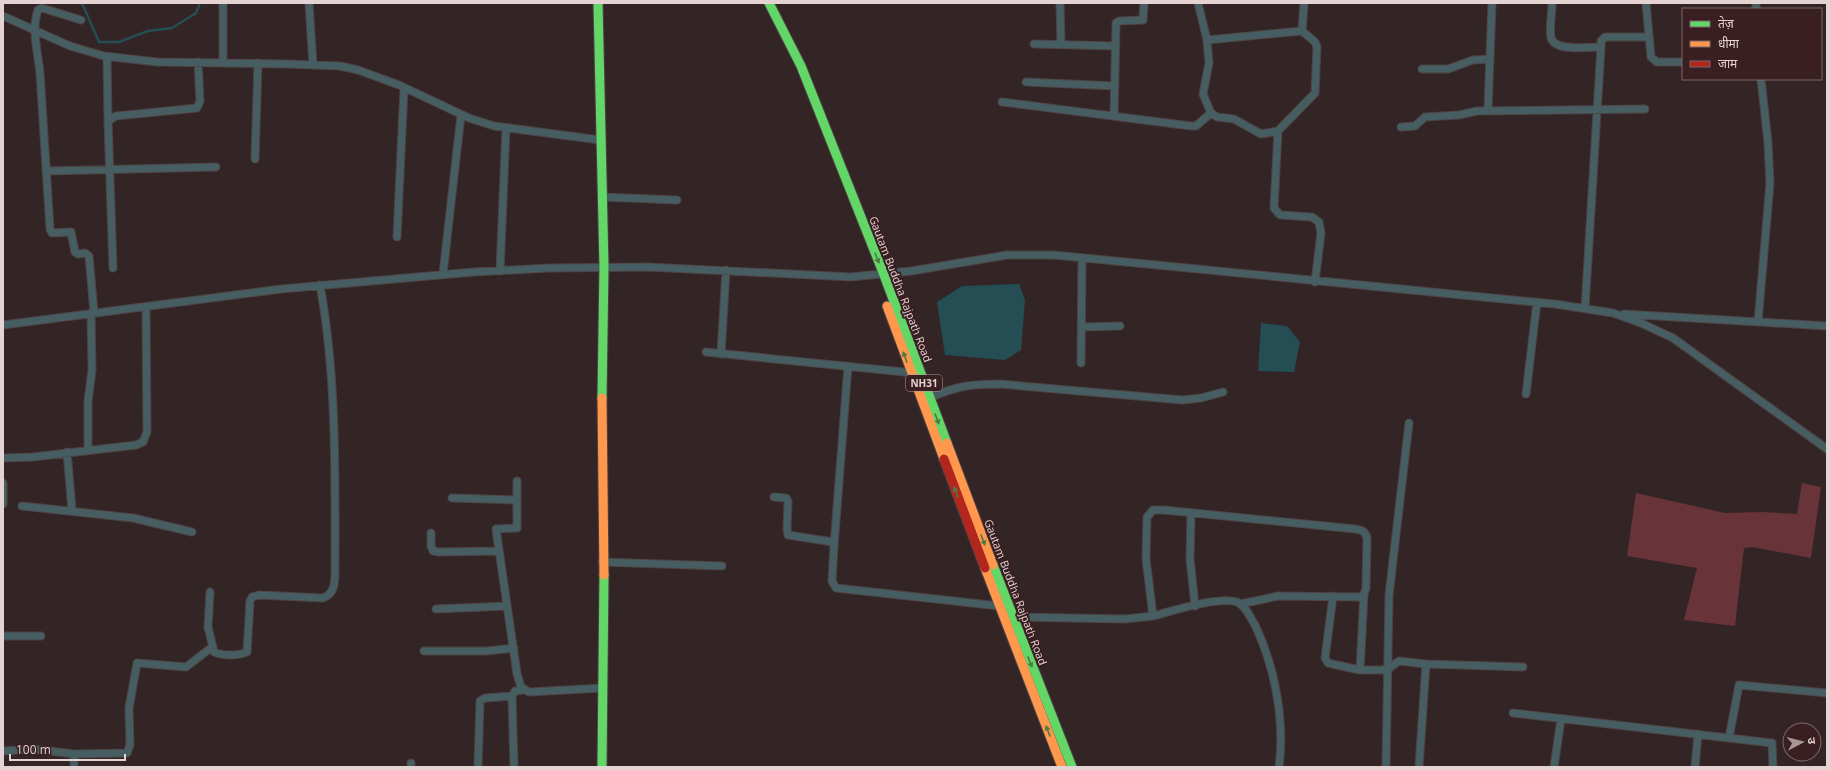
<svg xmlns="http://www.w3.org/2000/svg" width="1830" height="770" font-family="'Open Sans','Noto Sans Devanagari',sans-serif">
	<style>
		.green { fill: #683339 }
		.water { fill: #254d54 }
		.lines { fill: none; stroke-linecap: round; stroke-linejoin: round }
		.stream { stroke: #254d54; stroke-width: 2.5 }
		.street-casing { stroke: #4f4243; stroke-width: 9 }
		.fast-casing { stroke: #4f4243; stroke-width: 11 }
		.slow-casing { stroke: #4f4243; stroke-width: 11 }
		.jam-casing { stroke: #4f4243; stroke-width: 11 }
		.street { stroke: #465e62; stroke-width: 7 }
		.fast { stroke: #63d668; stroke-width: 9 }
		.slow { stroke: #ff974d; stroke-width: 9 }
		.jam { stroke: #b3261e; stroke-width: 9 }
		.oneway { fill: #4e7a44 }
		.labels { text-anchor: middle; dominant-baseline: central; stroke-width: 4; stroke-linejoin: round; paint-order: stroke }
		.shield { fill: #391f21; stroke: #b19c9e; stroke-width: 1 }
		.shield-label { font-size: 10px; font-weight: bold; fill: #e5d2d3 }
		.street-label { font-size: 11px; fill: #e5d2d3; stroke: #391f21 }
	</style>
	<rect width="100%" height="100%" fill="#332526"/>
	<path class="green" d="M1802,483l19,4 -10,71 -59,-11 -8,1 -9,78 -51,-6 13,-52 -70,-12 9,-63 89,20 37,-1 35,2z"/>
	<path class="water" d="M1019,284l6,16 -4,50 -16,10 -60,-5 -8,-53 25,-16z
		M1261,323l26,3 13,16 -6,30 -36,-1z"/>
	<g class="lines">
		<path class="stream" d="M82,3l17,39h20l29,-11 24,-3 24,-15 4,-10"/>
		<g class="street-casing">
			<path id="street" d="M309,3l4,62
				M1060,3l1,41
				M1198,3l9,37 2,23 -6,31 8,19 6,4 17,2 27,15 17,-3 37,-38 2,-46 -2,-5 -13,-11 2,-28
				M1552,3c0,11 -3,25 -1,35 4,14 39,9 50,9l-16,261
				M1646,3l5,54 6,5h26
				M1756,3v6
				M3,16l67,30 34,10 53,6 131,2 52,2 18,4 41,15 70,33 25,8 106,14
				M81,20l-39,-12 -4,2c-7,20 0,42 2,63 3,52 7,104 10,156l2,4 19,-1 4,20 3,2 7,-1 4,3 5,57
				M1207,40l95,-9
				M1034,44l82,2
				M1601,47v-6l4,-4h43
				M107,57l1,64
				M223,62v-59
				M1422,69h26l25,-9 17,-1
				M1026,82l89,4
				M1002,102l189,24h5l15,-13
				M1488,110l4,-107
				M1114,116l2,-93 3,-2 24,-1 1,-17
				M1401,127l14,-1 10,-9 34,-2 18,-4 168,-2
				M1278,131l-4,77 6,7 32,2 7,5 2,11 -6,49
				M255,159l3,-96
				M46,171l170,-4
				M602,197l75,3
				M397,237l7,-149
				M113,268l-5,-147 8,-5 81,-8 3,-7 -2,-39
				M500,271l6,-143
				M443,274l18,-159
				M1624,314l203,12
				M1758,322l12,-139 -2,-40 -7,-64
				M3,325l278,-36 193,-17 75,-4 99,-1 203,10 60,-6 96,-16h47l501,49 58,9 28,10 32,15 154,111
				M1081,327l39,-1
				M706,352l208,21
				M721,354l5,-84
				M1081,363l1,-105
				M1526,394l11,-92
				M929,398c28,-12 41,-14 71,-14l182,16 19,-2 22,-6
				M88,450v-49l4,-31 -1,-57
				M67,452l5,58
				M3,458l30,-1 103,-12 7,-3 4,-10 -1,-125
				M517,481v47l-21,1 21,145 4,13 8,5 73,-4
				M3,483v21
				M774,497l12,1 2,3 -1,28 1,6 45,7 1,4 -2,35 4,7 163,18
				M452,498l65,2
				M22,506l111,12 59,14
				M1191,513l-1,46 5,47
				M431,533v13l2,5 6,1 60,-1
				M834,546l14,-180
				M602,562l120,4
				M210,592l-2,35 6,25c9,4 24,4 33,0l3,-51 2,-4 7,-2 64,3c13,-5 12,-18 12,-30 0,-95 2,-189 -15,-283
				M1333,596l-8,62 3,5 4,1 28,6h27l12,-9 27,3 97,3
				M1241,604l37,-8 82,1 4,-3 2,-6 1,-50c-2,-7 -5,-8 -12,-9l-191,-19h-11l-6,7 -1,42 7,57c19,-5 66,-20 84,-14 9,4 13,15 18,23 20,42 30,96 24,142
				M436,609l71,-3
				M1013,617l112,2 28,-3
				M3,636h38
				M424,651h62l28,-3
				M1360,670l4,-76
				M1513,713l259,30 1,24
				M1729,738l10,-53 88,8
				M3,751l30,-2 41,5 53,-1 3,-8 -1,-37 8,-45 49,4 26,-20
				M74,767v-13
				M411,767v-4
				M478,767l2,-66 5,-3 27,-2
				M514,767l-2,-71 3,-5 9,-1
				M1386,767l3,-172 20,-172
				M1419,767l7,-103
				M1554,767l7,-48
				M1695,767l3,-33"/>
		</g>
		<g class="fast-casing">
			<path id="fast" d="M598,3l6,264 -2,131
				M769,3l32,63 83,209 63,168
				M993,565l79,202
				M602,767l2,-192"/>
		</g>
		<g class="slow-casing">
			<path id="slow" d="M887,306l57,153
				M602,398l2,177
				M947,443l46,122
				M985,568l77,199"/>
		</g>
		<g class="jam-casing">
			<path id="jam" d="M944,459l41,109"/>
		</g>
		<use href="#street" class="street"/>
		<use href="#fast" class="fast"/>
		<use href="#slow" class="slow"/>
		<use href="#jam" class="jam"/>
	</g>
	<defs><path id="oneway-solid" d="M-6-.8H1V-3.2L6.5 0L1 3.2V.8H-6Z"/></defs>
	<g class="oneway">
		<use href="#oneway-solid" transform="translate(877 258) rotate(68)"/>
		<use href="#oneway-solid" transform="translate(905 357) rotate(-110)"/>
		<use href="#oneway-solid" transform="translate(937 419) rotate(69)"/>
		<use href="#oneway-solid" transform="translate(956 492) rotate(-111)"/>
		<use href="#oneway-solid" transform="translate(983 540) rotate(69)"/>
		<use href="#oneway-solid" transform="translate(1030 662) rotate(69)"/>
		<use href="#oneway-solid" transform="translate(1048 731) rotate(-111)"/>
	</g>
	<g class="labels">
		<rect class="shield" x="906" y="375" width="36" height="16" rx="3"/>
		<g class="shield-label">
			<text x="924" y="383">NH31</text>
		</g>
		<g class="street-label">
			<text transform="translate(901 289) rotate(69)">Gautam Buddha Rajpath Road</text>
			<text transform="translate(1016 592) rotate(69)">Gautam Buddha Rajpath Road</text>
		</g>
	</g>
	<rect width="1830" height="770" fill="none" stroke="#e5d2d3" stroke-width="8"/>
	<rect x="1682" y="8" width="140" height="72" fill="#391f21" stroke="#7e6768"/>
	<rect x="1690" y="21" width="20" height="6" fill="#63d668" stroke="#7e6768"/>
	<text x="1718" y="28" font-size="12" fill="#e5d2d3">तेज़</text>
	<rect x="1690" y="41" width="20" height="6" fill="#ff974d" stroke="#7e6768"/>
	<text x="1718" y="48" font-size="12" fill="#e5d2d3">धीमा</text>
	<rect x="1690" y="61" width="20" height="6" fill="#b3261e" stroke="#7e6768"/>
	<text x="1718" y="68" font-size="12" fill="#e5d2d3">जाम</text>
	<g transform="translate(1802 742) rotate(83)"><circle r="19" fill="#391f21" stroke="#7e6768"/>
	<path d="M0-3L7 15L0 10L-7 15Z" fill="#a79596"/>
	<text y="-6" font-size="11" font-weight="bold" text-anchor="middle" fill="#e5d2d3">उ</text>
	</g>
	<path d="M10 754v6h115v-6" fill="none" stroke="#e5d2d3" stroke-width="2"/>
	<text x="16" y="754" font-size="12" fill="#e5d2d3" stroke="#391f21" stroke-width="3" paint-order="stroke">100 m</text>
</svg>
